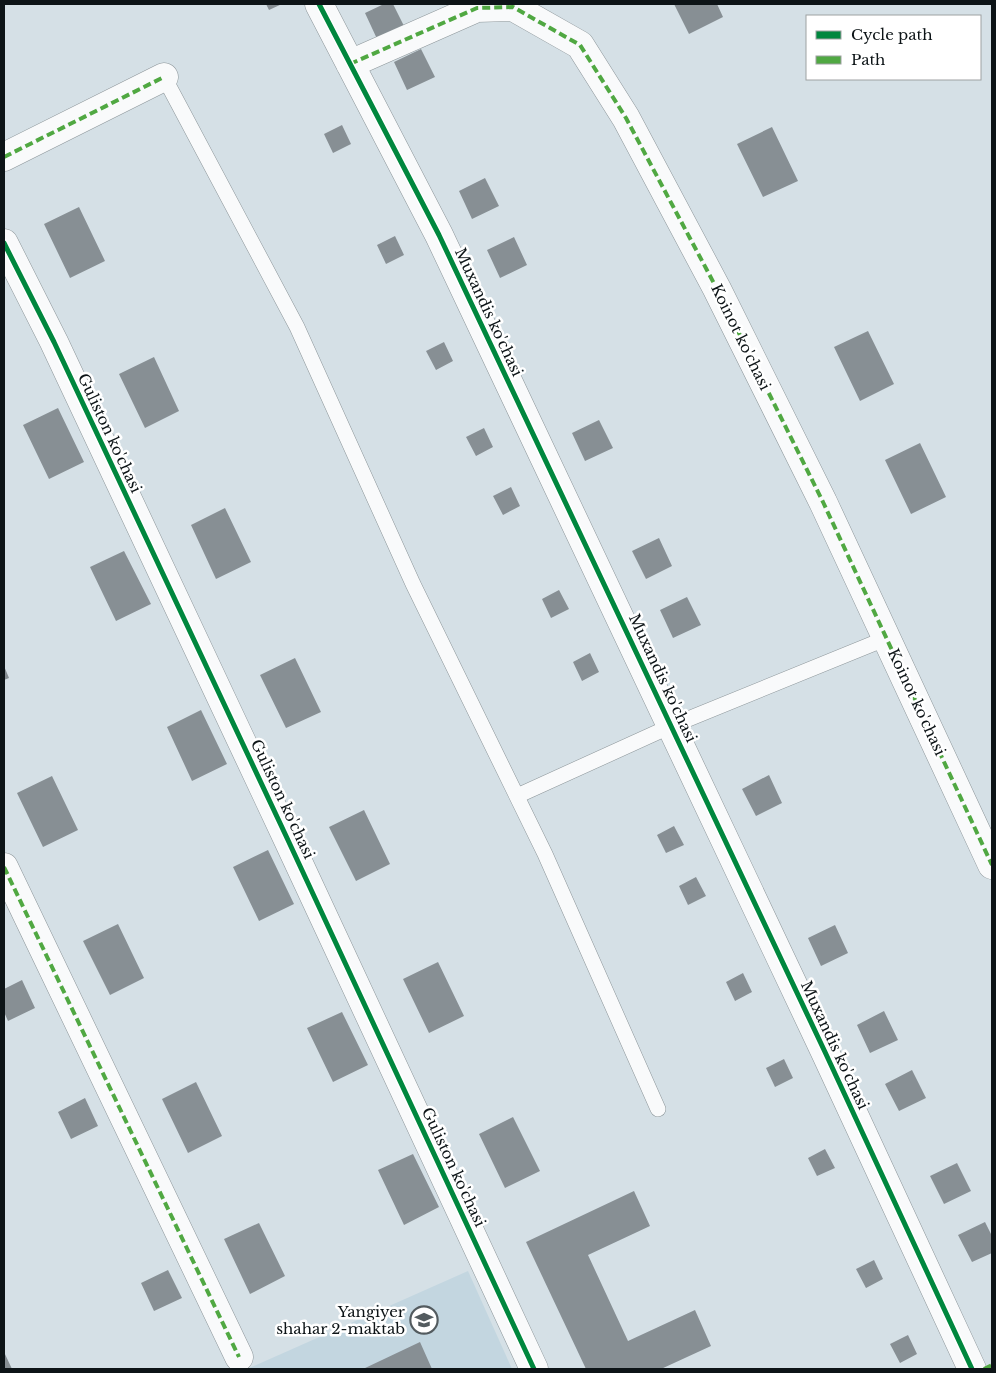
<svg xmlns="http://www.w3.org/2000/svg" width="996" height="1373" font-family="'Libre Baskerville',serif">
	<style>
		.built { fill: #c3d6e0 }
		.building { fill: #878f94 }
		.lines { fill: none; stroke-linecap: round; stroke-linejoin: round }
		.service-casing { stroke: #8c9599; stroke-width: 16 }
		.minor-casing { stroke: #8c9599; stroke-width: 29 }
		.service { stroke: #f9fafb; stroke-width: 15 }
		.minor { stroke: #f9fafb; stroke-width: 28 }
		.quiet { stroke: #50a842; stroke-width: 4; stroke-dasharray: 8 4; stroke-linecap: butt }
		.cycleway-casing { stroke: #fff; stroke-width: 8 }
		.cycleway { stroke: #00873e; stroke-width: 5 }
		.labels { text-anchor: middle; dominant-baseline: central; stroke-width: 5; stroke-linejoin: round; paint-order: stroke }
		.street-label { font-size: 15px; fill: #0d1417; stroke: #fff }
		.poi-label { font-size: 15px; fill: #0d1417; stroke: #fff; text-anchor: end }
	</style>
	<rect width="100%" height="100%" fill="#d5e0e6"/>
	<path class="built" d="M468,1271l44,98h-265z"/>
	<path class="building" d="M266,4h16l-13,6z
		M384,4h9l12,24 -27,13 -13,-28z
		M674,4h43l6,13 -34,17z
		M421,49l14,28 -28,13 -13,-28z
		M342,125l9,19 -18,9 -9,-19z
		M772,127l26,54 -35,16 -26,-53z
		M485,178l14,28 -27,13 -13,-28z
		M79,207l26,54 -35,17 -26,-54z
		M395,236l9,19 -18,9 -9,-19z
		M514,237l13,28 -27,13 -13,-28z
		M868,331l26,53 -34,17 -26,-54z
		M444,342l9,19 -17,9 -10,-19z
		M154,357l25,54 -34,17 -26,-54z
		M58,408l26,54 -35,17 -26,-54z
		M599,420l14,28 -28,13 -13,-28z
		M484,428l9,19 -17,9 -10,-19z
		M920,443l26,54 -35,17 -26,-54z
		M511,487l9,19 -17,9 -10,-19z
		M225,508l26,54 -35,17 -25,-54z
		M659,538l13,28 -26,13 -14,-28z
		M124,551l27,53 -35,17 -26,-54z
		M559,590l10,19 -18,9 -9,-19z
		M687,597l14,28 -28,13 -13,-28z
		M590,653l9,19 -17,9 -9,-19z
		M295,658l26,54 -35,16 -26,-53z
		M4,666l5,12 -5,2z
		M201,710l26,54 -35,17 -25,-54z
		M769,775l13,28 -26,13 -14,-27z
		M52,776l26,54 -35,17 -26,-54z
		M364,810l26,54 -34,17 -27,-54z
		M674,826l10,19 -18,8 -9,-18z
		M268,850l26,54 -35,17 -26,-54z
		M696,877l10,19 -18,9 -9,-19z
		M118,924l26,54 -34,17 -27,-54z
		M835,925l13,28 -27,13 -13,-28z
		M438,962l26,54 -35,17 -26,-54z
		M743,973l9,19 -17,9 -9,-19z
		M22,980l13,28 -27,13 -4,-9v-23z
		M884,1011l14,29 -28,13 -13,-28z
		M342,1012l26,53 -35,17 -26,-54z
		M784,1059l9,19 -18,9 -9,-19z
		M912,1070l14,28 -27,13 -14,-27z
		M196,1082l26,54 -34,17 -26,-54z
		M85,1098l13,28 -27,13 -13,-27z
		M513,1117l27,54 -35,17 -26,-54z
		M825,1149l10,19 -18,8 -9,-18z
		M413,1154l26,53 -35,18 -26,-55z
		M957,1163l14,28 -27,13 -14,-28z
		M634,1191l16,35 -62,29 40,86 67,-31 16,36 -50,23h-75l-60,-127z
		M985,1222l7,14v17l-20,9 -14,-27z
		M259,1223l26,53 -35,18 -26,-55z
		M874,1260l9,19 -17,9 -10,-19z
		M168,1270l14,28 -28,13 -13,-28z
		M908,1335l9,19 -17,9 -10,-19z
		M420,1342l12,27h-69z
		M4,1352l8,17h-8z"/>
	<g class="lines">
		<g class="service-casing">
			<path id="service" d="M164,77l133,250 116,257 132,270 113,255
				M517,796l154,-70 216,-88"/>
		</g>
		<g class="minor-casing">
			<path id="minor" d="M319,4l120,231 386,817 147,317
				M350,64l127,-56 36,-1 67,38 46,73 91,171 106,213 169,363
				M4,157l160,-80
				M4,243l50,99 233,496 247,531
				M4,867l235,490"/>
		</g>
		<use href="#service" class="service"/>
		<use href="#minor" class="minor"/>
		<path class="quiet" d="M350,64l127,-56 36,-1 67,38 46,73 91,171 106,213 169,363
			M4,157l160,-80
			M4,867l235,490
			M984,1369l8,-4"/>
		<g class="cycleway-casing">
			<path id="cycleway" d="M319,4l120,231 386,817 147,317
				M4,243l50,99 233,496 247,531"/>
		</g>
		<use href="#cycleway" class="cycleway"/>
	</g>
	<defs>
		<g id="school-ring" transform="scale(1.4375)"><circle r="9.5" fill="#fff" stroke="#535b5f" stroke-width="1.5"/><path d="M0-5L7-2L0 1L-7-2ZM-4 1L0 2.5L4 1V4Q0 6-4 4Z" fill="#535b5f"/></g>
	</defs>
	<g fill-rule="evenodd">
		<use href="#school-ring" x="424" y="1320"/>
	</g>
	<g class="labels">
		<g class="street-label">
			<text transform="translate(489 312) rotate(65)">Muxandis ko'chasi</text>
			<text transform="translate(741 337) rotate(64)">Koinot ko'chasi</text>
			<text transform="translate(110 433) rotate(65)">Guliston ko'chasi</text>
			<text transform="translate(663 678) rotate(65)">Muxandis ko'chasi</text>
			<text transform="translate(917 702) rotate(65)">Koinot ko'chasi</text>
			<text transform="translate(283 799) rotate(65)">Guliston ko'chasi</text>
			<text transform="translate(835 1045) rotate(65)">Muxandis ko'chasi</text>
			<text transform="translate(454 1167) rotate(65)">Guliston ko'chasi</text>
		</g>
		<g class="poi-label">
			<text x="405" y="1311">Yangiyer<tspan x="405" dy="17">shahar 2-maktab</tspan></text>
		</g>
	</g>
	<rect width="996" height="1373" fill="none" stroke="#0d1417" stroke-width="10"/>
	<rect x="806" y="15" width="175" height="65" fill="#ffffff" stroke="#9ea1a2"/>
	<rect x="816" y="31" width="25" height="8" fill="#00873e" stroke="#9ea1a2"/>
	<text x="851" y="40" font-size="15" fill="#0d1417">Cycle path</text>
	<rect x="816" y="56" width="25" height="8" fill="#50a842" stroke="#9ea1a2"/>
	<text x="851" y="65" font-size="15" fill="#0d1417">Path</text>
</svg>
